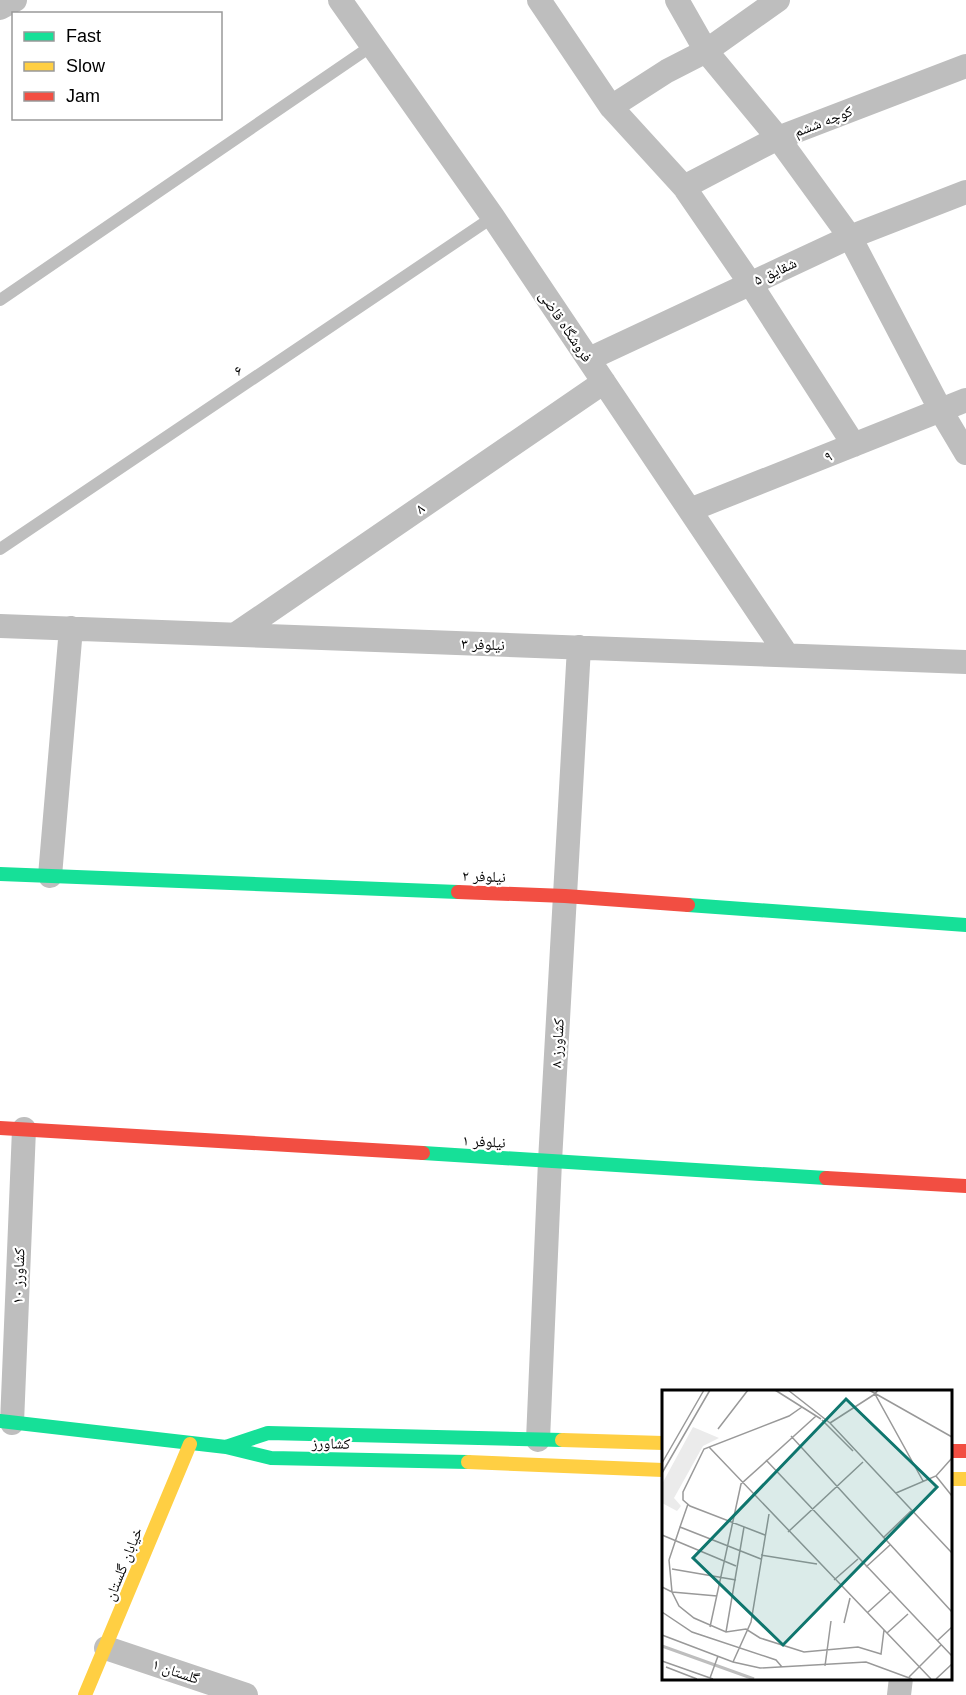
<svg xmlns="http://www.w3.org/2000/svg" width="966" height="1695" font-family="Helvetica,'Noto Naskh Arabic',sans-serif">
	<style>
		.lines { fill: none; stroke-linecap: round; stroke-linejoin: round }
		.lane { stroke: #bebebe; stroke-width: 12 }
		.street { stroke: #bebebe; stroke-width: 24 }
		.fast { stroke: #16e098; stroke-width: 14 }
		.slow { stroke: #ffcf43; stroke-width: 14 }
		.jam { stroke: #f24e42; stroke-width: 14 }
		.labels { text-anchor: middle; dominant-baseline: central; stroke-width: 4.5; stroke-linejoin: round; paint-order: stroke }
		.street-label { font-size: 15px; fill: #000; stroke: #fff }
		.inset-river { fill: none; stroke: #bebebe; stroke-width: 3 }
		.inset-road { fill: none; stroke: #999; stroke-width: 1.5 }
		.view { fill: #0f766e; fill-opacity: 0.15; stroke: #0f766e; stroke-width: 3 }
		.inset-edge { fill: none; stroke: #000; stroke-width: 3 }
	</style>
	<rect width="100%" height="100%" fill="#fff"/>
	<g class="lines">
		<path class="lane" d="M0,300l373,-255
			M0,549l493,-332"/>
		<path class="street" d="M340,0l153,217 294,438
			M539,0l72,107 73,80 66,96 104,162
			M677,0l29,51 72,87 72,99 91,174 25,42
			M0,8l15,-8
			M611,107l56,-36 39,-20 72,-51
			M684,187l94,-49 188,-72
			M589,359l261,-122 116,-45
			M690,510l276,-110
			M0,626l966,36
			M236,634l368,-252
			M50,876l21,-248
			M12,1423l12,-294
			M538,1440l12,-279 29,-514
			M106,1648l140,47
			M899,1695l2,-17"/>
		<path class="fast" d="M0,874l458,18
			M688,905l278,20
			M423,1153l403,25
			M0,1421l226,26 45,11 197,4
			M226,1447l42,-14 294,7"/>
		<path class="slow" d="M562,1440l101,3
			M468,1462l195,8
			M950,1479h16
			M85,1695l105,-251"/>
		<path class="jam" d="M458,892l107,4 123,9
			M0,1128l423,25
			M826,1178l140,8
			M950,1451h16"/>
	</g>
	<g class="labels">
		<g class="street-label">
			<text transform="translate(823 121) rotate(-21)">کوچه ششم</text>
			<text transform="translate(775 271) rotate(-25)">شقایق ۵</text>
			<text transform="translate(566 326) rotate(56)">فروشگاه قاضی</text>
			<text transform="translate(238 370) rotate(-34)">۶</text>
			<text transform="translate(828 456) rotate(-22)">۹</text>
			<text transform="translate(420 508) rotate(-34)">۸</text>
			<text transform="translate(483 644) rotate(2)">نیلوفر ۳</text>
			<text transform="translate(484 876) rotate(2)">نیلوفر ۲</text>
			<text transform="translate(557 1043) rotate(-87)">کشاورز ۸</text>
			<text transform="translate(484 1141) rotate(3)">نیلوفر ۱</text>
			<text transform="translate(18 1276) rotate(-88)">کشاورز ۱۰</text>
			<text transform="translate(331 1443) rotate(1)">کشاورز</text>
			<text transform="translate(123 1564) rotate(-68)">خیابان گلستان</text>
			<text transform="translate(176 1671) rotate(19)">گلستان ۱</text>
		</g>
	</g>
	<g transform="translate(662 1390)">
		<rect width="290" height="290" fill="#fff"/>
		<path d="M31,37l26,11 -16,8 -29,52 7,8 -4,5 -15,-8v-19z" fill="#ebebeb"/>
		<path class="inset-river" d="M0,256l92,33"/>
		<path class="inset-road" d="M113,0l46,29M126,0l42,33 122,130M207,0l83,47M216,0l-3,4 48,87M160,30l31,31M168,33l45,-29M56,39l30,-39M129,46l161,176M47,57l222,232M104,70l186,196M0,73l42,-73M0,83l48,-83M274,86l16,20M234,103l40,-17 16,-18M26,114l-8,23 81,32M126,142l75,-70M0,145l74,31M103,145l-75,-29 -7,-6v-8l21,-43 85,-33 13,-9M221,148l28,-27M99,165l56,9M7,170l3,32 7,14 15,12 32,14 20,-3 14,9 44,14 54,-5 23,7 3,-24M7,170l11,-33M204,177l24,-22M10,179l64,11M172,190l24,-21M0,197l10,5 45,4M0,222l30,20 84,28 6,7M205,223l23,-21M182,233l6,-25M48,237l31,-143 75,-68M64,242l18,-105M225,243l21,-19M0,245l71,27 27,6 106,-6 46,17M275,251l15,-14M0,271l51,18M71,272l18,-40 18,-108M163,276l6,-45M4,277l31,12M247,287l32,-32M48,288l8,-22M274,289l16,-15"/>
		<path class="view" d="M184,9l91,88 -154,158 -90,-87z"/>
		<rect width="290" height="290" class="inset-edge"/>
	</g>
	<rect x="12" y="12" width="210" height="108" fill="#ffffff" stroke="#999999" stroke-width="1.5"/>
	<rect x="24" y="32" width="30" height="9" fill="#16e098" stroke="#999999" stroke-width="1.5"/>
	<text x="66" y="42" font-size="18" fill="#000000">Fast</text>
	<rect x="24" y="62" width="30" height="9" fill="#ffcf43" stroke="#999999" stroke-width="1.5"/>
	<text x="66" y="72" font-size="18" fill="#000000">Slow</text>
	<rect x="24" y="92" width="30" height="9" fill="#f24e42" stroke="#999999" stroke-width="1.5"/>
	<text x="66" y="102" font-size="18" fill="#000000">Jam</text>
</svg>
